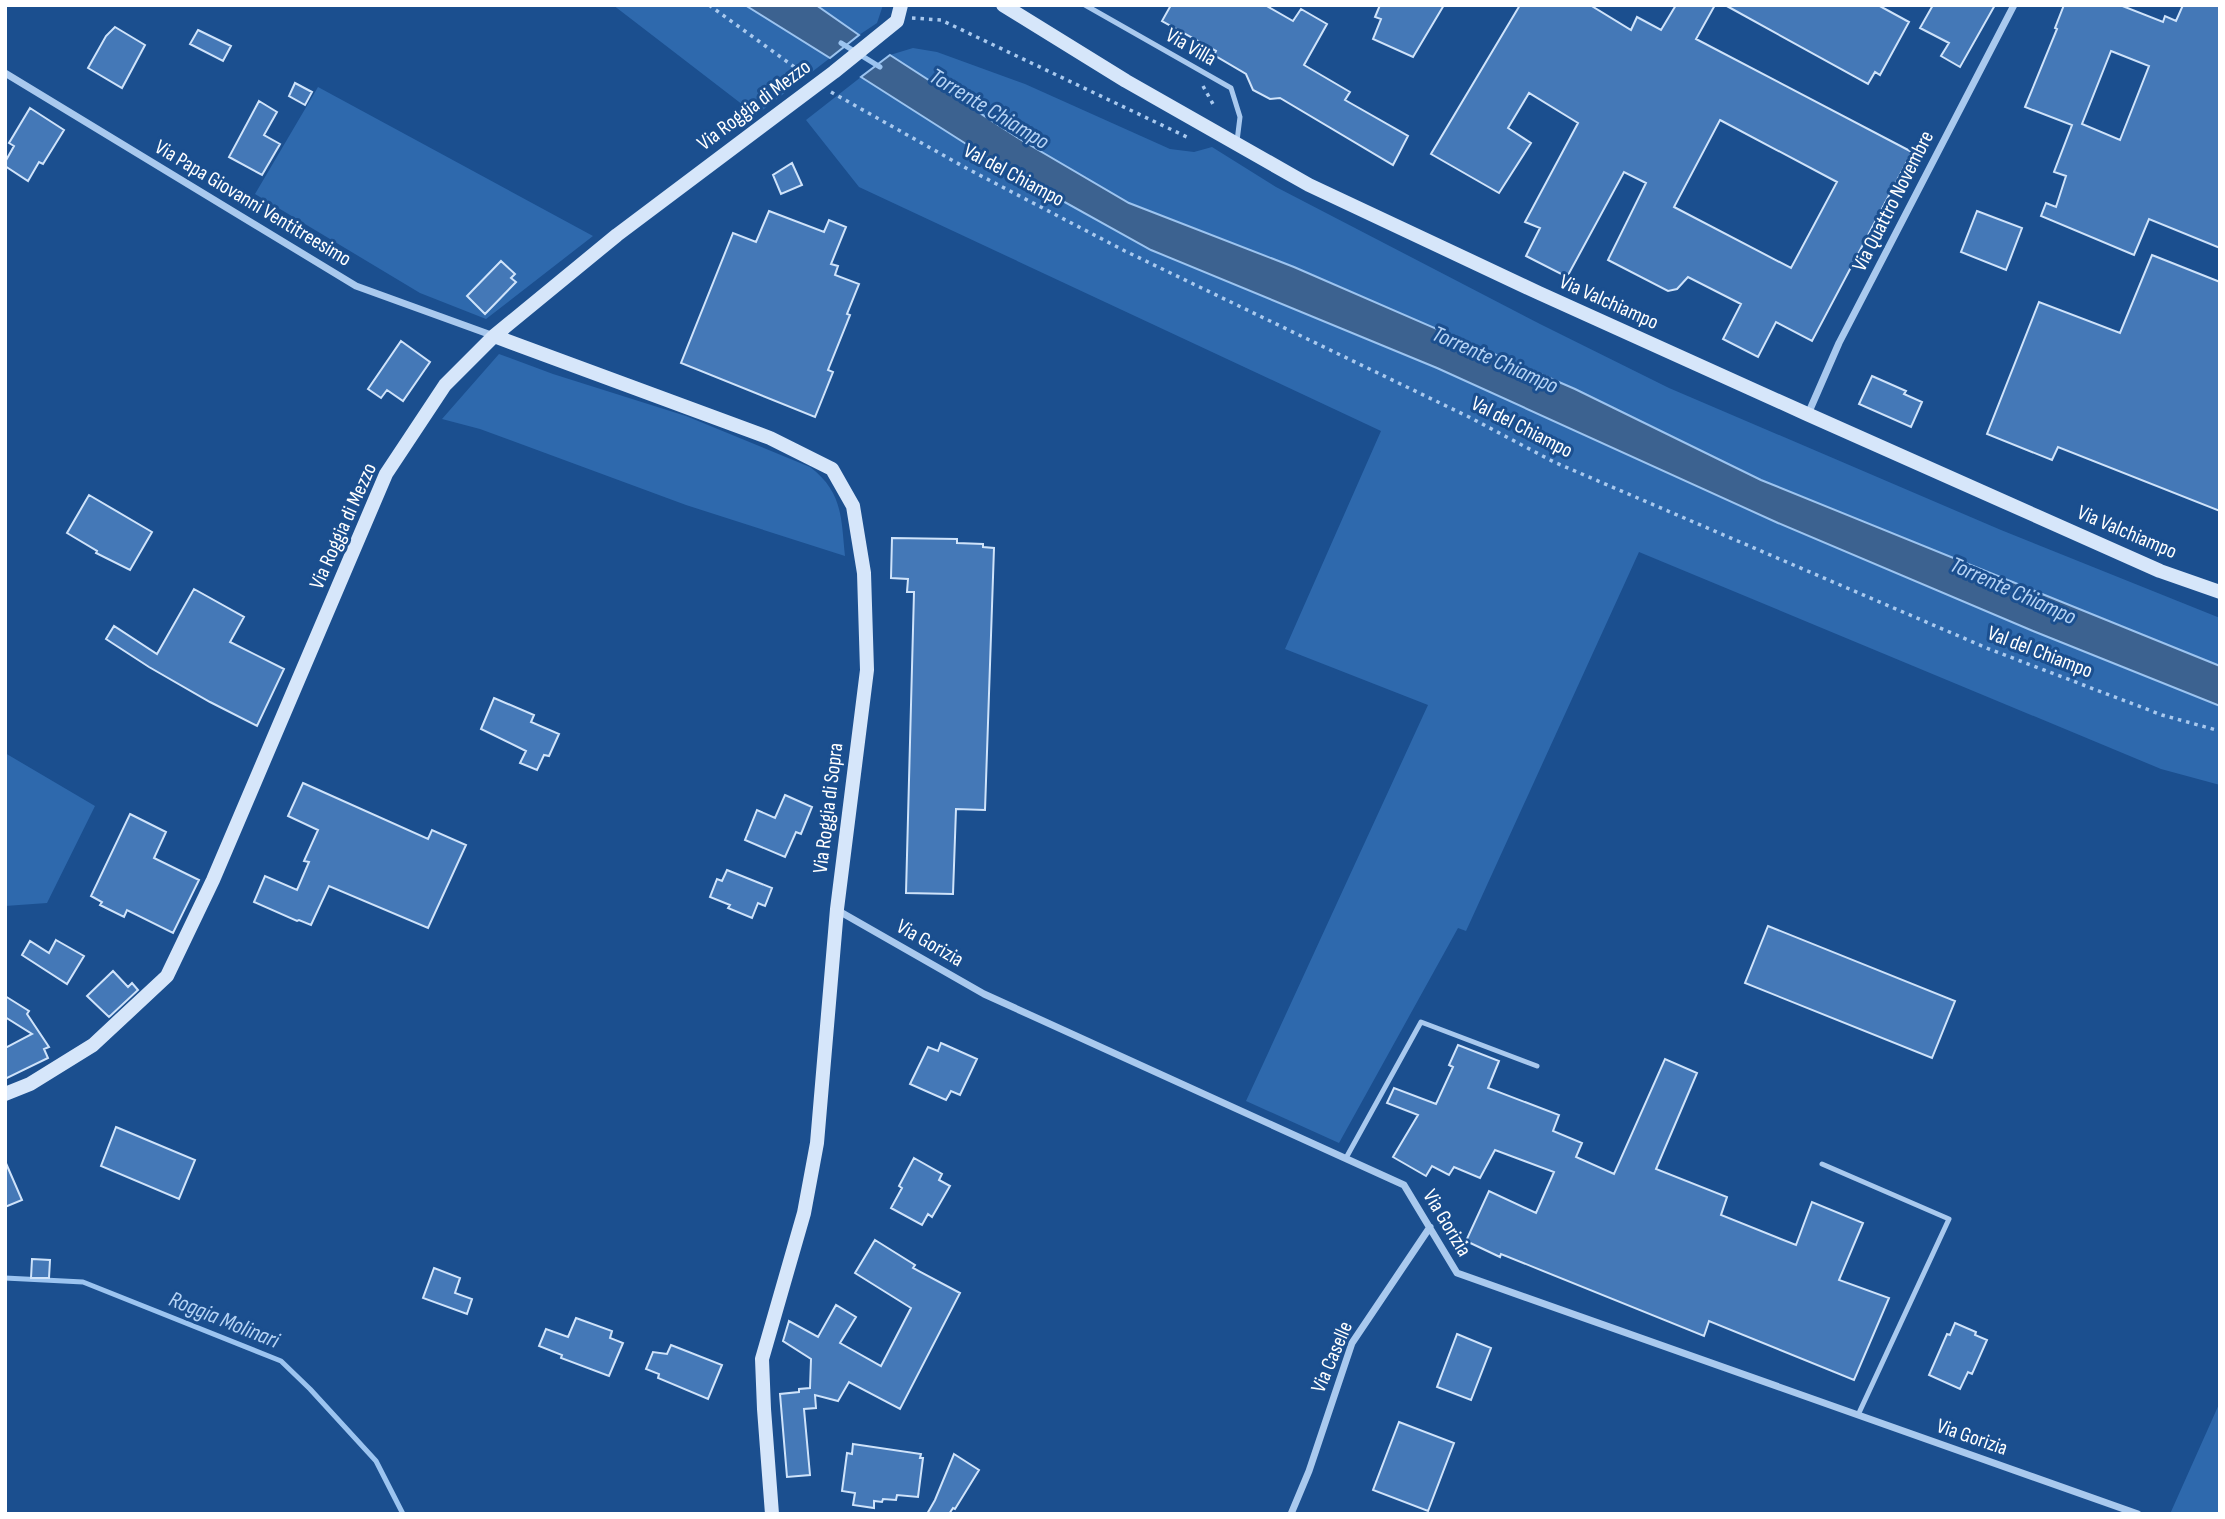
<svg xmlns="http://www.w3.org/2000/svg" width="2225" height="1519" font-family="'Sofia Sans Condensed',sans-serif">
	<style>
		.green { fill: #2e69ad }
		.water { fill: #3c6290; stroke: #9cc4f0; stroke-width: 2 }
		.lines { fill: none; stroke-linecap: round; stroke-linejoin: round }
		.stream { stroke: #9cc4f0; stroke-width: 5 }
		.building { fill: #4478b7; stroke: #cfe3fa; stroke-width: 2; fill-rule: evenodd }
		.path { stroke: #a9c9ee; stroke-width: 3.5; stroke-dasharray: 3.5 5; stroke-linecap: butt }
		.lane { stroke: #a9c9ee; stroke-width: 5 }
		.street { stroke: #a9c9ee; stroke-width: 7 }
		.secondary { stroke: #d6e6fa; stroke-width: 14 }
		.labels { text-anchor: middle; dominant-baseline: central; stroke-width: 6; stroke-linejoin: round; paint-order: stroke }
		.street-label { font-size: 21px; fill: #fff; stroke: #1b4f8f }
		.water-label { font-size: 23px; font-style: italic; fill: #b5d3f5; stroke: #1b4f8f }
	</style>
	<rect width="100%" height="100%" fill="#1b4f8f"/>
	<path class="green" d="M613,5h132l85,53 -74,57z
		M816,5h67l-6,18 -18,12z
		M913,48l24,4 88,32 145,65 24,3 18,-5 64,40 264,137 129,64 332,142 219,88v48l-459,-186 -186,-91 -281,-122 -165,-64 -106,-62 -133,-86z
		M861,77l146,93 144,80 287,118 340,155 255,108 187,75v79l-59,-16 -522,-217 -173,379 -8,-3 -119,215 -93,-42 182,-396 -143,-56 96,-218 -522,-244 -53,-67z
		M318,87l275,149 -107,83 -66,-26 -165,-99z
		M499,354l54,20 133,42 124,51c33,25 31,51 35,89l-159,-51 -206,-76 -38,-10z
		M5,753l90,53 -48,97 -42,3z
		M2220,1402v112h-50z"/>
	<path class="water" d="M745,5h71l43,30 -29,23z
		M890,55l133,86 106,62 165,64 281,122 186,91 459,186v40l-187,-75 -255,-108 -341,-155 -286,-118 -144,-80 -146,-93z"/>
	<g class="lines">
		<path class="stream" d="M841,43l39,24
			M5,1278l78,4 198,79 29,28 66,72 27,53"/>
	</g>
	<path class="building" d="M1171,5h94l28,16 8,-12 26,15 -23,41 46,27 -5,8 63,36 -15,29 -113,-67 -10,1 -17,-9 -7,-16 -32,-19 2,-4 -54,-30z
		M1380,5h64l-31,52 -40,-18 8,-20 -6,-2z
		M1520,5h70l41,25 6,-13 24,13 15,-25h39l-19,34 216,113 -100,189 -36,-19 -18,35 -35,-18 18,-35 -53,-27 -11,12 -9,2 -60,-31 38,-77 -22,-11 -57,105 -41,-21 14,-28 -15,-6 53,-99 -49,-30 -21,35 23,15 -32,50 -68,-39zM1720,120l117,62 -46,86 -117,-61z
		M1725,5h153l31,17 -29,53 -5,-3 -7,12z
		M1933,5h62l-35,62 -19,-11 8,-13 -29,-15z
		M2064,5h56l43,17 2,-6 11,5 7,-16h37v243l-71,-29 -15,36 -93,-39 5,-13 10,4 10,-31 -12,-4 18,-47 -47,-18 32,-78 -2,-1zM2111,51l38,15 -29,74 -38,-16z
		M115,27l30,18 -23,43 -34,-20 18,-32z
		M198,30l33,16 -8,15 -33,-17z
		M295,83l17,9 -7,13 -16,-9z
		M259,101l18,11 -13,23 16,9 -18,31 -33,-18z
		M30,108l34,22 -21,34 -4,-2 -11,19 -23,-15v-4l9,-16 -5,-3z
		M792,163l10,22 -21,9 -8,-19z
		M769,211l55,21 5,-12 17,7 -15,37 7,2 -3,9 24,9 -12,30 3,1 -22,55 5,2 -18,45 -134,-54 52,-130 23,9z
		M1977,211l45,17 -16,42 -45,-18z
		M2152,255l68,27v229l-162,-64 -6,13 -65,-26 52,-132 81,31z
		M501,261l14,13 -4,4 5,4 -31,32 -18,-18z
		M401,341l29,21 -27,39 -16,-11 -6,8 -13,-9z
		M1872,376l34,15 -2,3 18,8 -11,25 -52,-23z
		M89,495l63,37 -22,38 -34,-17 1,-2 -30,-18z
		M892,538l65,1v4l26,1v3l11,1 -9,262 -29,-1 -3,85 -47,-1 8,-301h-7l1,-13 -17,-1z
		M194,589l50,28 -14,25 54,27 -27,57 -47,-24 -61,-35 -43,-28 8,-13 43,28z
		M494,698l40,17 -3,7 28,12 -10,22 -5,-1 -7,15 -17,-7 6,-12 -45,-22z
		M303,783l125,56 4,-9 34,15 -38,83 -99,-42 -18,39 -12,-5 -2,1 -43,-19 11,-26 32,14 12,-28 -5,-1 14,-31 -30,-14z
		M785,795l27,12 -11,27 -5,-2 -11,25 -40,-17 12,-30 18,8z
		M130,814l36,18 -12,26 45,22 -26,53 -46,-23 -3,7 -24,-12 2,-3 -11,-6z
		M727,870l45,18 -7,18 -7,-3 -6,15 -24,-10 2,-3 -20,-8 7,-18 5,2z
		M1768,926l187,75 -23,57 -187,-75z
		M56,940l28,16 -17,28 -45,-29 8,-14 19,12z
		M113,971l15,16 4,-4 6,7 -29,27 -22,-21z
		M5,996l24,15 -2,3 22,33 -5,2 4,9 -43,21v-31l27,-14 -27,-17z
		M941,1043l36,16 -17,36 -9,-4 -5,9 -36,-16 18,-37 10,4z
		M1458,1045l41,16 -11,27 71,27 -6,16 29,12 -6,14 38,17 51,-115 32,14 -41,96 71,28 -6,18 75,30 16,-43 51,21 -24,57 50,18 -35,82 -145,-59 -5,15 -203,-82 -1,3 -34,-16 23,-50 47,22 18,-41 -59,-22 -15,28 -26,-11 -5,8 -17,-9 -6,10 -33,-19 25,-42 -31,-12 7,-15 42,16 17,-37 -4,-2z
		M116,1127l79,33 -16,39 -78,-33z
		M914,1158l28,16 -3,6 11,6 -18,31 -4,-3 -6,11 -31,-17 11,-20 -3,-2z
		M5,1161l17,39 -17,7z
		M875,1240l40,25 -2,3 47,25 -60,116 -51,-27 -11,19 -23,-6 1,13 -12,1 6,66 -23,2 -7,-83 19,-2v-3l11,-1 1,-29 -28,-18 6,-20 29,16 18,-32 20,12 -16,26 41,23 30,-58 -56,-35z
		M32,1259l18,1 -1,18h-18z
		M434,1268l26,10 -5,15 17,6 -5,15 -44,-16z
		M576,1318l36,13 -2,7 13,5 -14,33 -48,-18 1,-3 -23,-9 7,-17 22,8z
		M1955,1323l21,9 -1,3 12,5 -15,34 -4,-2 -8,17 -31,-14 18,-41 3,1z
		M1457,1334l34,14 -20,52 -34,-13z
		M671,1345l51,20 -14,34 -50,-21 1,-4 -13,-5 7,-17 14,2z
		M1399,1422l55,21 -26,68 -55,-21z
		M853,1444l68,10 -1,4h3l-5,39 -21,-2 -1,5 -13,-1 -1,3 -8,-1v7l-21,-3 2,-12 -13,-2 5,-38 5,1z
		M954,1454l25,16 -24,39 -2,-1 -4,6h-22l8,-14z"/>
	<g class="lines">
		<path class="path" d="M709,5l95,69
			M912,18l29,2 248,118
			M1203,86l11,20
			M831,92l135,76 159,83 344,166 85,45 435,187 173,66 58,16"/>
		<path class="lane" d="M1085,5l146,83 9,29 -3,24
			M1346,1158l75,-136 116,44
			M1822,1164l127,55 -91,196"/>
		<path class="street" d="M5,73l351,213 138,50
			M1808,414l31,-71 175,-338
			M837,910l147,84 420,191 53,88 681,241
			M1291,1514l18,-43 43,-128 78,-116"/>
		<path class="secondary" d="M1003,5l123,76 183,104 230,108 268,121 353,157 60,21
			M494,336l276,102 62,31 21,37 11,67 3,97 -30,239 -20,234 -13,70 -42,146 2,50 8,105
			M5,1094l25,-10 63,-39 74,-69 46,-96 173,-406 59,-89 49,-49 123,-101 217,-163 63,-51 4,-16"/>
	</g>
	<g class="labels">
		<g class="street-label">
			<text transform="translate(1191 47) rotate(30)">Via Villa</text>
			<text transform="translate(754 105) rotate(-37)">Via Roggia di Mezzo</text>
			<text transform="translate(1014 175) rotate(28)">Val del Chiampo</text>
			<text transform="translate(1893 201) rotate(-63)">Via Quattro Novembre</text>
			<text transform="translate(253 203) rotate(31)">Via Papa Giovanni Ventitreesimo</text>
			<text transform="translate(1609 302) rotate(24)">Via Valchiampo</text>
			<text transform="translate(1522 427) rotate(27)">Val del Chiampo</text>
			<text transform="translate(343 526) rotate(-66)">Via Roggia di Mezzo</text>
			<text transform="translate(2127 532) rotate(23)">Via Valchiampo</text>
			<text transform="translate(2040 652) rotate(21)">Val del Chiampo</text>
			<text transform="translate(828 808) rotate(-83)">Via Roggia di Sopra</text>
			<text transform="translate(930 943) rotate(30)">Via Gorizia</text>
			<text transform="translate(1447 1223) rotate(59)">Via Gorizia</text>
			<text transform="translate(1332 1357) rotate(-67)">Via Caselle</text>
			<text transform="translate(1972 1437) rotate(19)">Via Gorizia</text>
		</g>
		<g class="water-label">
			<text transform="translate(989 109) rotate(31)">Torrente Chiampo</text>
			<text transform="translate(1495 360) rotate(24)">Torrente Chiampo</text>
			<text transform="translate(2013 591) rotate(24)">Torrente Chiampo</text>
			<text transform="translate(224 1320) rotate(22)">Roggia Molinari</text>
		</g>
	</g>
	<rect width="2225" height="1519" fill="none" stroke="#ffffff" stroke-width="14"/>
</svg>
